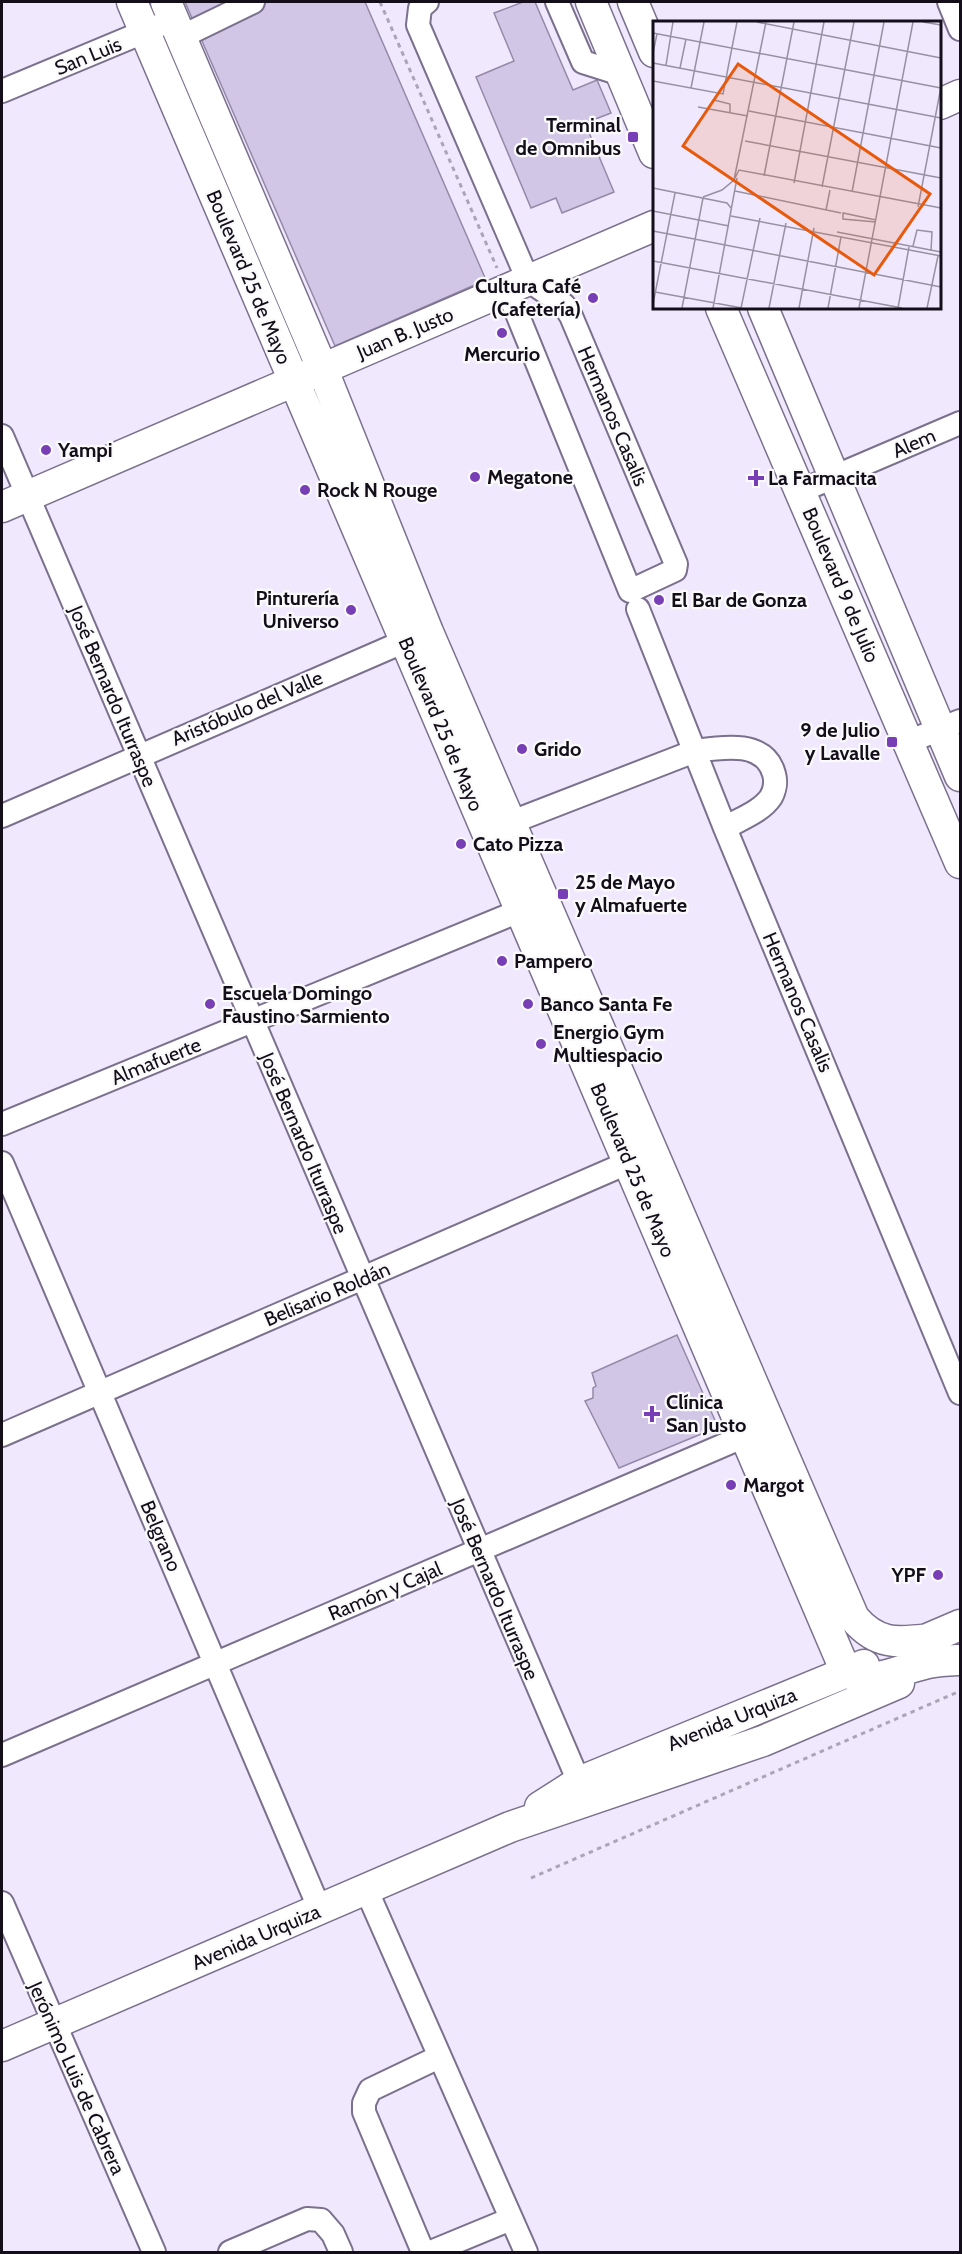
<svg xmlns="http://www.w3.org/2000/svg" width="962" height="2254" font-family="Cabin,sans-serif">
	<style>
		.building { fill: #d2c6e7; stroke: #9489a7; stroke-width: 1.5 }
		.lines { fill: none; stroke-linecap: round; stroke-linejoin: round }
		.minor-casing { stroke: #7b708d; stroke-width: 26 }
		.major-casing { stroke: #7b708d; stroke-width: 33 }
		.path { stroke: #aba5b6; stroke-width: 3; stroke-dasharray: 4.5 4.5; stroke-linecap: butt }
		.minor { stroke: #fff; stroke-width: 22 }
		.major { stroke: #fff; stroke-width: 30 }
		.poi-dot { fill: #783eb5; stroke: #fafafa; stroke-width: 2 }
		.labels { text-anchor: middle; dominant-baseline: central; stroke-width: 4.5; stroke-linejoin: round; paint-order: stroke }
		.street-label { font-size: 20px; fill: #130e1a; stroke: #fafafa }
		.poi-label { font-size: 20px; font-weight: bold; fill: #130e1a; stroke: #fafafa; text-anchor: start }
		.inset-road { fill: none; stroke: #9891a2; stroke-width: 1.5 }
		.view { fill: #e8590c; fill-opacity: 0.15; stroke: #e8590c; stroke-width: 3 }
		.inset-edge { fill: none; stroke: #130e1a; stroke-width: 3 }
	</style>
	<rect width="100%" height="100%" fill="#f0e9fd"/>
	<path class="building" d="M185,2h180l121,278 -151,66z
		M523,2h12l38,88 24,-10 14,33 -26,10 29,69 -52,21 -6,-15 -25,10 -55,-131 38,-16 -20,-48z
		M677,1335l41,92 -99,41 -34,-67 8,-3v-10l3,-2 -4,-13z"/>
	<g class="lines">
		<g class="minor-casing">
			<path id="minor" d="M427,2l-7,6 -2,17 110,255 36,25 7,11 105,248 -1,6 -45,21 -123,-302
				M557,2l26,60 38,12
				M949,2l11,27
				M181,37l72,-35
				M2,91l156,-65
				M2,436l577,1346
				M801,491l159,-68
				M638,609l87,219 235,565
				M908,742l52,-21
				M2,816l417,-181
				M512,822l183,-71c28,-4 70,-11 79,23 2,7 1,16 -3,23 -9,14 -31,22 -46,31
				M2,1124l532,-219
				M2,1163l318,747
				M2,1435l639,-278
				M2,1755l757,-325
				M366,1889l160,363
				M2,1903l152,349
				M230,2252l77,-33 14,1 12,14 8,18
				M423,2252l-59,-140v-9l6,-13 69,-33
				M431,2252l80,-33"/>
		</g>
		<g class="major-casing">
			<path id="major" d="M132,2l714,1670c29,14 50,-2 78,-8 11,-3 22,-3 33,-4
				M166,2l156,366 106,264 426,986c23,27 43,25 75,21
				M591,2l63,151
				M633,2l21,50
				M940,104l20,-9
				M721,308l239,555
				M763,308l197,468
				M2,507l652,-281
				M911,1646l49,-21
				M540,1807l39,-25 285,-117
				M2,2046l508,-219 253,-86 136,-58"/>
		</g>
		<path class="path" d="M380,2l117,266
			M531,1878l429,-187"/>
		<use href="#minor" class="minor"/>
		<use href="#major" class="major"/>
	</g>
	<g class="poi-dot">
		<rect x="627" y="131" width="12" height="12" rx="3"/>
		<circle cx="593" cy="298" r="6"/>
		<circle cx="502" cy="333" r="6"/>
		<circle cx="46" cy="450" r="6"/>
		<circle cx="475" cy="477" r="6"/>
		<path d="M753 469h6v6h6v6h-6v6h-6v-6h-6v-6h6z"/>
		<circle cx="305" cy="490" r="6"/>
		<circle cx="659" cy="600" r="6"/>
		<circle cx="351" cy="610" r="6"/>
		<rect x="886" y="736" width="12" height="12" rx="3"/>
		<circle cx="522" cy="749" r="6"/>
		<circle cx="461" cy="844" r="6"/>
		<rect x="557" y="888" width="12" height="12" rx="3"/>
		<circle cx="502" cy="961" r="6"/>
		<circle cx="210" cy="1004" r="6"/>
		<circle cx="528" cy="1004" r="6"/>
		<circle cx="541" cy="1044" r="6"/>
		<path d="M649 1405h6v6h6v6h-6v6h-6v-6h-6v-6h6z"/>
		<circle cx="731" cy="1485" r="6"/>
		<circle cx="938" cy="1575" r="6"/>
	</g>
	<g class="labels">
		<g class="street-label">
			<text transform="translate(88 56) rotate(-22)">San Luis</text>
			<text transform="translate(249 277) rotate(67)">Boulevard 25 de Mayo</text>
			<text transform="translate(405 333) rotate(-23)">Juan B. Justo</text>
			<text transform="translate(613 416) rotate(67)">Hermanos Casalis</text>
			<text transform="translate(914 443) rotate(-23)">Alem</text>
			<text transform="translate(841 585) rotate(67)">Boulevard 9 de Julio</text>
			<text transform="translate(113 696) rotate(67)">José Bernardo Iturraspe</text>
			<text transform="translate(247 708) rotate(-23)">Aristóbulo del Valle</text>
			<text transform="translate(441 724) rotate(67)">Boulevard 25 de Mayo</text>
			<text transform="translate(798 1002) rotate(67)">Hermanos Casalis</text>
			<text transform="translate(156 1061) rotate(-22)">Almafuerte</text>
			<text transform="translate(304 1143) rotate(67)">José Bernardo Iturraspe</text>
			<text transform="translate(633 1170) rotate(67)">Boulevard 25 de Mayo</text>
			<text transform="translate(327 1294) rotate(-23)">Belisario Roldán</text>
			<text transform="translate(161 1536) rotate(67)">Belgrano</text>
			<text transform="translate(495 1589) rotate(67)">José Bernardo Iturraspe</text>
			<text transform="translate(385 1591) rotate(-23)">Ramón y Cajal</text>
			<text transform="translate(732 1719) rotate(-22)">Avenida Urquiza</text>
			<text transform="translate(256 1937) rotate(-23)">Avenida Urquiza</text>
			<text transform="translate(77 2078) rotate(66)">Jerónimo Luis de Cabrera</text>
		</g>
		<g class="poi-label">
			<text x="621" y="125" text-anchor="end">Terminal<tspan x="621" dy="23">de Omnibus</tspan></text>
			<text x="581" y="286" text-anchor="end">Cultura Café<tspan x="581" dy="23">(Cafetería)</tspan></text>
			<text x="502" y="354" text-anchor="middle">Mercurio</text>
			<text x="58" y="450">Yampi</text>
			<text x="487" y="477">Megatone</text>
			<text x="768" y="478">La Farmacita</text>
			<text x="317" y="490">Rock N Rouge</text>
			<text x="339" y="598" text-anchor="end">Pinturería<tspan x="339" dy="23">Universo</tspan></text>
			<text x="671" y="600">El Bar de Gonza</text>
			<text x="880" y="730" text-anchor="end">9 de Julio<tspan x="880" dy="23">y Lavalle</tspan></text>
			<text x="534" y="749">Grido</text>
			<text x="473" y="844">Cato Pizza</text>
			<text x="575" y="882">25 de Mayo<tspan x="575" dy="23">y Almafuerte</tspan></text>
			<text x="514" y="961">Pampero</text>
			<text x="222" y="993">Escuela Domingo<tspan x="222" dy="23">Faustino Sarmiento</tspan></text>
			<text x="540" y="1004">Banco Santa Fe</text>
			<text x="553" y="1032">Energio Gym<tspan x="553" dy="23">Multiespacio</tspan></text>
			<text x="666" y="1402">Clínica<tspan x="666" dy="23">San Justo</tspan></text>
			<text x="743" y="1485">Margot</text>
			<text x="926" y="1575" text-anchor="end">YPF</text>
		</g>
	</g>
	<g transform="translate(653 21)">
		<rect width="288" height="288" fill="#f0e9fd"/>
		<path class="inset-road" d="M104,1l184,36M270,1l18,3M0,12l288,55M0,32l4,-19M0,42l288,55M13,44l7,-43M27,47l6,-29M0,60l70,13 14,-72M38,67l13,-66M61,79l16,4v9M45,86l50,9M96,90l192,37M92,120l196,37M111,155l30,-154M81,159l5,-10 202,38M141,162l30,-161M169,166l32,-165M0,167l74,15 4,5M82,170l106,22M199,171l32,-170M50,176l19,-7 12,-10 32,-158M265,186l23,-120M173,189l4,-20M0,190l76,15M78,195l210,40M223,201l-33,-3v-6l33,7M0,210l288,56M184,211l104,20M260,225l4,-16 15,2 -1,19M0,240l249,47M2,271l87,16M0,283l22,-111M29,287l21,-110M60,287l24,-130M88,287l19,-90M116,287l17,-85M146,287l15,-80M175,287l13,-71M206,287l54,-286M245,287l11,-61M274,287l11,-52"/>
		<path class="view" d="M85,43l192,130 -56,81 -191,-129z"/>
		<rect width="288" height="288" class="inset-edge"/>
	</g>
	<rect width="962" height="2254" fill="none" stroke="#130e1a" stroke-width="6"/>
</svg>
